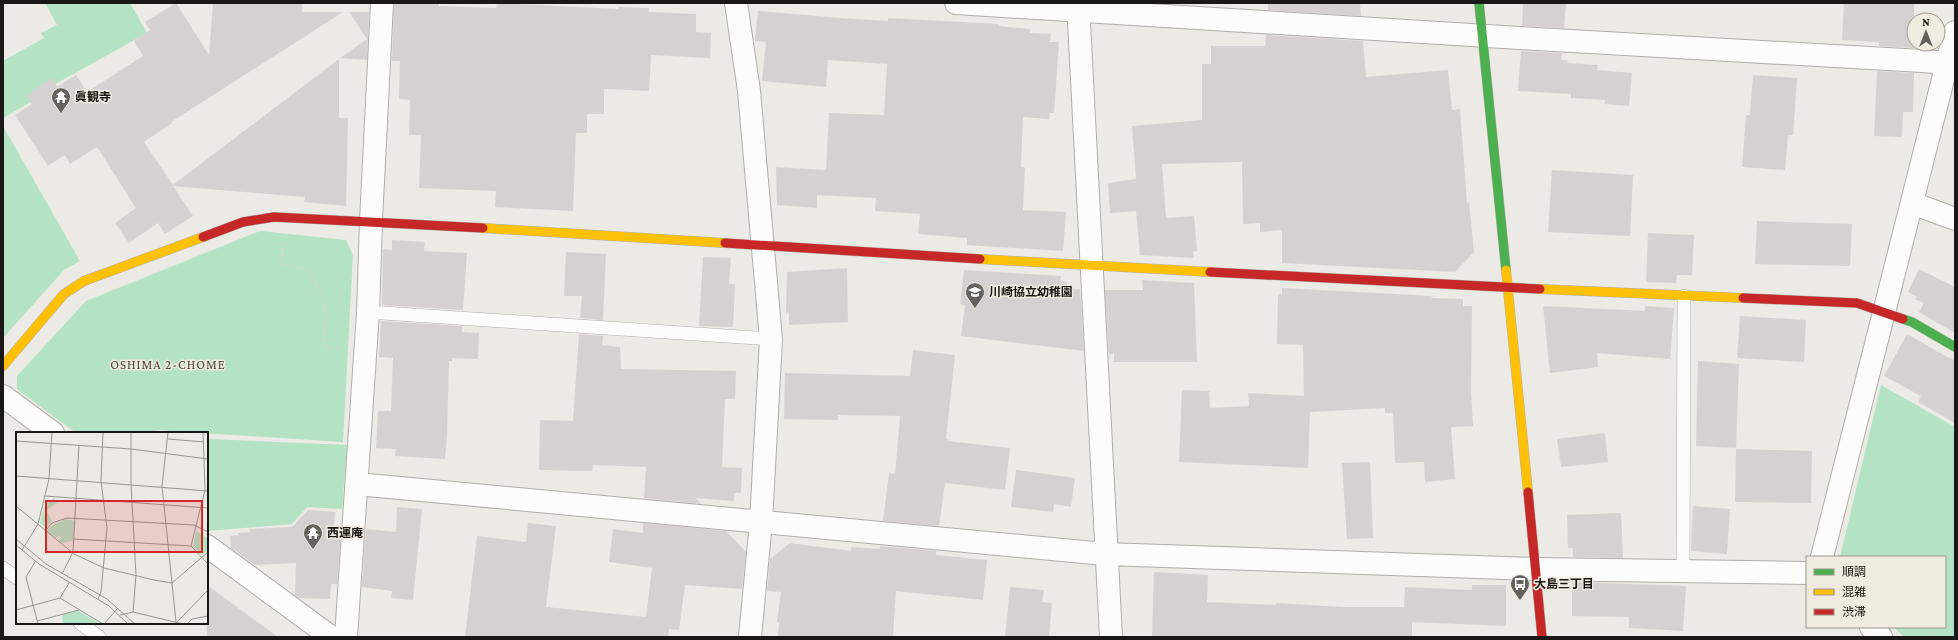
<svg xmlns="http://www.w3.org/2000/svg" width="1958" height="640" font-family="'Crimson Pro','Noto Sans JP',serif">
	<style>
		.green { fill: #b3e2c4 }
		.building { fill: #d5d1d0 }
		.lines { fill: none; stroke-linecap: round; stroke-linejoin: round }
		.lane-casing { stroke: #b0aea9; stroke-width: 14 }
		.street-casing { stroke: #b0aea9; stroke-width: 24 }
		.fast-casing { stroke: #b0aea9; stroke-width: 10 }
		.slow-casing { stroke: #b0aea9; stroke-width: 10 }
		.jam-casing { stroke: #b0aea9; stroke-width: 10 }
		.path { stroke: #d5d5d3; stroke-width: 2.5; stroke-dasharray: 2 3; stroke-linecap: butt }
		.lane { stroke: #fcfcfb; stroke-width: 13 }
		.street { stroke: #fcfcfb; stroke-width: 22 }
		.fast { stroke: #4caf50; stroke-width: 9 }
		.slow { stroke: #ffc107; stroke-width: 9 }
		.jam { stroke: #c62828; stroke-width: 9 }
		.labels { text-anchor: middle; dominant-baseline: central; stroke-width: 3; stroke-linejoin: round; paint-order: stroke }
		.poi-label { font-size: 12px; font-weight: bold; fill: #191814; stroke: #f0ebe0; text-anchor: start }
		.neighbourhood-label { font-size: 13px; letter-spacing: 1px; fill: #4c483f; stroke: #f0ebe0 }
		.inset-road { fill: none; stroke: #989691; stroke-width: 1 }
		.view { fill: #d62828; fill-opacity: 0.15; stroke: #d62828; stroke-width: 2 }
		.inset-edge { fill: none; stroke: #191814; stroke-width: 2 }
	</style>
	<rect width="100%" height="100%" fill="#eceae4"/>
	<path class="green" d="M45,3h85l17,30 -115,64 2,3 -31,18v-57l41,-23 -3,-5 16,-8z
		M3,126l77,135 -16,9 -61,68z
		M260,231l86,9 7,15 -10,187 -186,-12 -2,3h-79l-59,-44v-13l69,-75z
		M1881,385l74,42v210h-51l-10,-10h51v-70h-105z
		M210,439l137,6 -5,64 -35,-2 -15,17 -85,7v-88z"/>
	<path class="building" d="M176,3l33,52 4,-52h89v9h41l-172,110 1,1 -28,19 29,43 166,-126v59h9l-2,88 -42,-4 1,-5 -132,-11 20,30 -28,18 -7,-11 -29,20 -14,-20 21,-15 -39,-61 -27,17 -5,-9 -17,11 -33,-51 17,-11 -5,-9 25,-17 5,9 19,-12 11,17 56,-36 -9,-15 16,-11 -5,-8z
		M394,3h45v3l57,2 1,-5 121,6v-2l31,1v4l47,2v18l15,1 -1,25 -59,-3 -2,36 -45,-2v25h-17v19h-11l-3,78 -78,-4 1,-16 -77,-3 2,-53h-12l1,-35 -11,-1 1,-38h-8z
		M1268,3h92l1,13 -93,-6z
		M1523,3h43l-2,25 -42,-2z
		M1844,3h70v45l-35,-2v-4l-37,-2z
		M758,11l82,7 48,3v-3l110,6v2l32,3v4l21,1 -1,8h9l-5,71h-4l-1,6 -26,-2 -2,50 4,1 -2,42 43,2 -3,39 -96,-6v-7l-49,-4 2,-20 -45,-3 1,-13 -59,-3v13l-40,-3 -1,-38 50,3 3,-57 55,2 3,-51 -59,-4 -2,27 -64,-6 4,-39 -11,-1z
		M349,12h20l-2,48 -27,-2 27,-19z
		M1266,35l97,6 3,36 82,-7 4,40 8,-1 7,94 2,-1 5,50 -19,20 -173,-9v-33l-22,2v-9l-17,1 -1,-62 -80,2 4,54 28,-2 3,35 -4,1 1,6 -54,-3 -4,-44 -26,2 -2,-30 28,-4 -4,-53 70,-6v-56h9v-18h54z
		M1521,51l41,2 -1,7h7l-1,3 31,2 -1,5 35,3 -3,33 -25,-2 1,-4 -34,-2v-4l-53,-3z
		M1877,71l37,2 -1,39h-10l-1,25 -28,-1z
		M1753,75l44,3 -4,57h-5l-3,35 -43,-3 4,-52h4z
		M1552,170l81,5 -3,61 -82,-4z
		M1757,221l95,3 -2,42 -95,-2z
		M1648,233l46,2 -2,40h-15l-1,8 -30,-1z
		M392,240l33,2 -1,9 43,2 -4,57 -81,-5 1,-56 9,1z
		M566,252l40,2 -3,66 -23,-2 2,-22h-18z
		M703,257l28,1 -2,26h6l-2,43 -34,-1z
		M847,268l1,54 -59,3v-13l-3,1 1,-41z
		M1919,269l36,18v46l-36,-21 5,-9 -9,-4 2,-2 -9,-5z
		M964,270l97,6 -1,5 7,1 -1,7h14l4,62 -123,-15 4,-31 -5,-1z
		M1142,280l52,3 3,79h-83v-8h-5l-4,-64h38z
		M1282,288l151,8 -3,2 33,1v7h9l-1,84 2,36 -22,1 4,52 -30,3 -1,-20 -29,1 -2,-50h-8v-5l-75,4 -2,56 -129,-6 3,-72 27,1 1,17 39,-2 -1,-13 56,3 -1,-51 -26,-1 1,-50h4z
		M1543,306l102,5v-5l29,2 -4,51 -73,-6 1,14 -48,6z
		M1740,316l66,4 -2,42 -67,-4z
		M381,321l81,5v6l17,1 -1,26 -26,-1v3h-3l-2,75 -2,23 -50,-3 1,-7 -20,-1 2,-37h13l2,-53 -14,-1z
		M579,334l24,2 -1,9 18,2 1,22 115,2 -1,28h-10l-3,68 20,1 -1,25h-7v8l-38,-3 5,6 -57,-6 2,-31 -53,-2 -1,6 -53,-1 1,-50 33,1z
		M1907,334l42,24 6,1v64l-37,-21 3,-6 -37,-20z
		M913,350l42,5 -9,84h2l-1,2 63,7 -5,42 -60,-7 -6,43 -56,-5 6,-48 6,1 5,-58 -62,-1v5l-54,-1 1,-46 125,3z
		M1698,361l41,3 -3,84 -40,-2z
		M1605,433l3,29 -47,5 -4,-28z
		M1736,449l76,2 -1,52 -76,-1z
		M1370,462l3,76 -26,1 -5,-76z
		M1016,470l59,8 -4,29 -17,-3 -1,8 -42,-5z
		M1693,506l37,3 -3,45 -36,-3z
		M397,507l25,2 -9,91 -22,-2 1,-7 -30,-4 4,-58 30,3z
		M308,510l27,2 -1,14 7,1 -4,57h-6l-1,15 -32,-1 -3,-3 1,-32 -41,2 -24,-17 -1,-12 8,-1v-2l12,-1v-3l42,-2z
		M1621,513l2,45 -50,-1v-9h-5l-1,-33z
		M528,523l28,3 -10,81 100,10 6,-49 -43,-6 4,-33 30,4v-10l83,8 20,21 -4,37 -57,-4 -6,45 -10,-1 -1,8h-203l12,-101 49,6z
		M790,543l61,8v-4l29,2v-3l56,5v4l51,5 -4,40 -87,-9 -3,46h-115l1,-14 -2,-1 4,-30 -14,-1 3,-32z
		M1154,572l54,3 -1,27 69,3v-2l67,4h61l1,-20 67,3v-5h34v41l-94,-4v15h-260z
		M1572,582l114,4 -3,45 -54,-3v-11l-57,-1z
		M207,585l71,52h-71z
		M1010,587l34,3 -2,12 10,1 -3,34h-44z"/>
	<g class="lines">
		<g class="lane-casing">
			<path id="lane" d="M368,312l403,27
				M3,568l14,10
				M1683,571l1,-275
				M80,623l19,14"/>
		</g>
		<g class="street-casing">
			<path id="street" d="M736,3l13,88 22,248 -10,183 -11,115
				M956,3l563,35 403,23 26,2 7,3
				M1078,3l33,634
				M1912,203l43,16
				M3,396l50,37
				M357,484l748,70 431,15 271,4
				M207,546l124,91
				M1822,557l133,-525
				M1871,627l10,10
				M346,637l22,-325 3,-91 11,-218"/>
		</g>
		<g class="fast-casing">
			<path id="fast" d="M1479,3l27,267
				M1903,319l9,3 43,25"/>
		</g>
		<g class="slow-casing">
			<path id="slow" d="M483,228l242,15
				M980,259l230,13
				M1506,270l22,222
				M1540,289l203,9
				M3,366l61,-72 20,-13 119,-44"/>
		</g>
		<g class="jam-casing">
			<path id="jam" d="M203,237l40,-15 31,-5 209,11
				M725,243l255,16
				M1210,272l330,17
				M1743,298l114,5 46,16
				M1528,492l14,145"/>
		</g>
		<path class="path" d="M283,244l-1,20 24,5c24,31 20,42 18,79h15
			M1926,627l10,10"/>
		<use href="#lane" class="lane"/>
		<use href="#street" class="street"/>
		<use href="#fast" class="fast"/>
		<use href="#slow" class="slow"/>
		<use href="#jam" class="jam"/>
	</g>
	<defs>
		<g id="temple-pin" transform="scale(1)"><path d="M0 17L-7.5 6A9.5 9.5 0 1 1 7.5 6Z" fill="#63625d" stroke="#f0ebe0"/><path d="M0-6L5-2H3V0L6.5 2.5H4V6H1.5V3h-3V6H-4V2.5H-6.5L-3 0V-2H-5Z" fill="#fff"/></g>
		<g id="school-pin" transform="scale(1)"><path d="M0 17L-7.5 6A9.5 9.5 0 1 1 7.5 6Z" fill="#63625d" stroke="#f0ebe0"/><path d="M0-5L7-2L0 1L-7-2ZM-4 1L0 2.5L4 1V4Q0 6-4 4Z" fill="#fff"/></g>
		<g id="bus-pin" transform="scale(1)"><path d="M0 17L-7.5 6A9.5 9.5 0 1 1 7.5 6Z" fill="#63625d" stroke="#f0ebe0"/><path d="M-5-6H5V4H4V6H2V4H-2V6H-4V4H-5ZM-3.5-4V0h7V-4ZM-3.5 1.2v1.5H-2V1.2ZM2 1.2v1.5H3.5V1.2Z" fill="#fff"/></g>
	</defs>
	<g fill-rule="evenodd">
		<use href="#temple-pin" x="61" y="97"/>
		<use href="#school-pin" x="975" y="292"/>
		<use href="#temple-pin" x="313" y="533"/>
		<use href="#bus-pin" x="1520" y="584"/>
	</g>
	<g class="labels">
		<g class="poi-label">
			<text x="75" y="97">眞観寺</text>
			<text x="989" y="292">川崎協立幼稚園</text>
			<text x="327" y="533">西運庵</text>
			<text x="1534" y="584">大島三丁目</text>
		</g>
		<g class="neighbourhood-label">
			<text x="168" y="364">OSHIMA 2-CHOME</text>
		</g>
	</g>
	<g transform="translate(16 432)">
		<rect width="192" height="192" fill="#eceae4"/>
		<path d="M38,66l3,5 -11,7 6,11 -6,7 -6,-5 4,-16zM50,87l8,2 -1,20 -11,2 -3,-2 3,-6 -6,3 -9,-7 5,-6zM180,99l12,7v12l-6,5 -9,-8zM62,179l20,11v2h-35l-1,-9z" fill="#b3e2c4"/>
		<path class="inset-road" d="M115,0v52l5,91 -3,37M152,0l-6,54 14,136M152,7l36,3M0,9l115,8 77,10M0,44l192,15M29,64l163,12M0,74l58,48 30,14 50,12 18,3 36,-31M29,99l7,-8 15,-5 127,7 14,7M0,107l30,25 61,35 28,25M58,107l117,7 17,18M0,113l23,19 70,42 19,18M175,114l14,-56 -2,-58M6,118l16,-26 11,-45 3,-47M19,130l-9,15 12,47M46,142l11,-22 6,-107M44,166l43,26M82,167l3,-7 6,-64 -6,-47 2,-49M0,178l44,-12 9,-15M104,183l13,-3 50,12M21,189l42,-11M88,192l14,-16M159,192l33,-34M171,192l5,-5 16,-3"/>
		<path class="view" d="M30,69h156v51h-156z"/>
		<rect width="192" height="192" class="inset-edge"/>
	</g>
	<rect width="1958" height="640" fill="none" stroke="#191814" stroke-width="8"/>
	<rect x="1806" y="556" width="140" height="72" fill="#f0ebe0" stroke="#9a978e"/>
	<rect x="1814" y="569" width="20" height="6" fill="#4caf50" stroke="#9a978e"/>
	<text x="1842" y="576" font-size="12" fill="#191814">順調</text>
	<rect x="1814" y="589" width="20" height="6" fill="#ffc107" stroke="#9a978e"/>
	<text x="1842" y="596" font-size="12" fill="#191814">混雑</text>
	<rect x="1814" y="609" width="20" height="6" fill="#c62828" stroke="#9a978e"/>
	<text x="1842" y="616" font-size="12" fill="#191814">渋滞</text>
	<g transform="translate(1926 32)"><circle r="19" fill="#f0ebe0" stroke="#9a978e"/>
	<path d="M0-3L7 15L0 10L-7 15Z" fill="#63625d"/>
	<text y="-6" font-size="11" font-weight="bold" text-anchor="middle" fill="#191814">N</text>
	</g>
</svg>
